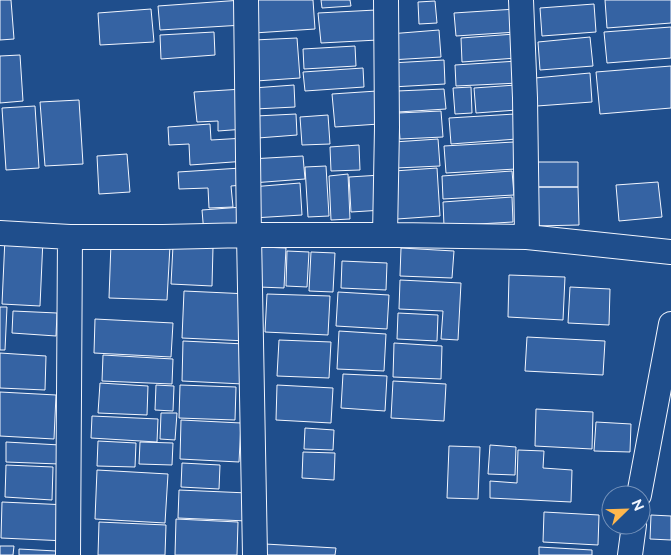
<svg xmlns="http://www.w3.org/2000/svg" width="671" height="555" font-family="Raleway,sans-serif">
	<style>
		.building { fill: #3563a3; stroke: #f2f6ff }
		.lines { fill: none; stroke-linecap: round; stroke-linejoin: round }
		.minor-casing { stroke: #f2f6ff; stroke-width: 26 }
		.minor { stroke: #1f4e8c; stroke-width: 24 }
	</style>
	<rect width="100%" height="100%" fill="#1f4e8c"/>
	<path class="building" d="M0,0h11l3,39 -14,1z
		M242,0l1,25 -83,5 -2,-24z
		M251,0h62l2,29 -61,4z
		M321,0h29l1,6 -29,2z
		M605,0h66v23l-64,5z
		M435,1l2,22 -18,1 -1,-22z
		M594,4l2,28 -54,4 -2,-28z
		M151,9l3,33 -54,3 -2,-32z
		M516,9l1,23 -61,4 -2,-23z
		M376,10l2,30 -57,3 -3,-30z
		M671,27v31l-64,5 -3,-31z
		M439,30l2,27 -51,3 -1,-26z
		M214,32l1,23 -54,4 -1,-24z
		M515,34l2,24 -55,4 -1,-24z
		M590,37l3,29 -53,4 -2,-28z
		M297,38l3,40 -44,3 -2,-41z
		M355,46l1,20 -52,3 -1,-20z
		M20,55l3,46 -23,2v-47z
		M444,60l1,24 -53,3 -1,-24z
		M518,61l1,22 -63,3 -1,-21z
		M671,66v42l-71,6 -4,-42z
		M363,68l1,19 -59,4 -2,-19z
		M590,73l2,29 -55,4 -2,-28z
		M294,85l1,22 -40,2 -2,-21z
		M516,85l1,25 -41,3 -2,-25z
		M471,87l1,26 -17,1 -2,-26z
		M243,89l2,40 -27,2v-10l-21,1 -3,-30z
		M444,89l2,20 -48,3 -1,-21z
		M377,91l2,33 -44,3 -3,-33z
		M79,100l4,64 -38,2 -5,-64z
		M35,106l4,62 -33,2 -4,-62z
		M441,111l2,26 -43,2 -2,-26z
		M296,114l1,21 -39,3 -2,-22z
		M515,114l2,25 -66,5 -2,-26z
		M328,115l2,29 -28,1 -2,-28z
		M210,124l1,16 34,-2 2,23 -57,4 -1,-21 -20,1 -1,-18z
		M438,139l2,27 -44,2 -2,-26z
		M514,142l2,27 -70,4 -2,-27z
		M359,145l1,25 -29,1 -1,-24z
		M127,154l3,38 -31,2 -2,-38z
		M303,156l2,23 -53,4 -2,-24z
		M535,162h43v25h-43z
		M326,166l3,50 -21,1 -3,-50z
		M241,168l2,17 -12,1 2,21 -24,1 -1,-20 -29,1 -1,-17z
		M437,168l3,48 -43,3 -3,-48z
		M512,171l2,24 -71,4 -1,-23z
		M348,174l2,45 -19,1 -2,-44z
		M381,175l2,35 -32,2 -2,-35z
		M658,182l4,35 -43,4 -3,-36z
		M300,183l2,32 -49,3 -2,-31z
		M535,187h43l1,38 -44,1z
		M512,197l1,25 -69,4 -1,-24z
		M242,207l2,24 -40,3 -2,-24z
		M5,238l38,1 -3,67 -38,-2z
		M111,243l59,3 -3,54 -58,-2z
		M173,246l40,1 -1,39 -41,-2z
		M261,247l25,1 -2,40 -25,-1z
		M401,248l53,3 -2,27 -52,-2z
		M287,251l22,1 -2,35 -21,-1z
		M311,252l24,1 -2,39 -24,-1z
		M342,261l45,2 -1,27 -45,-2z
		M509,275l56,2 -2,43 -55,-3z
		M400,280l61,3 -3,57 -17,-1 2,-28 -44,-2z
		M570,287l40,2 -1,36 -41,-2z
		M184,291l65,3 -2,47 -65,-3z
		M338,292l51,3 -2,34 -51,-3z
		M267,294l63,2 -2,39 -63,-3z
		M0,307h7l-2,43h-5z
		M13,311l44,2 -1,23 -44,-3z
		M398,313l40,2 -1,26 -40,-2z
		M95,319l78,4 -2,34 -77,-4z
		M339,331l47,3 -2,37 -47,-2z
		M527,337l78,4 -2,34 -78,-4z
		M279,340l52,2 -2,36 -52,-2z
		M183,341l62,3 -2,40 -61,-3z
		M394,343l48,3 -1,33 -48,-2z
		M0,353l46,3 -1,34 -45,-2z
		M103,355l70,4 -1,25 -70,-3z
		M343,374l44,2 -2,35 -44,-3z
		M393,381l53,3 -2,37 -53,-3z
		M100,383l48,3 -1,29 -49,-2z
		M156,385l18,1 -1,25 -18,-1z
		M180,385l56,2 -1,33 -56,-2z
		M277,385l56,3 -2,35 -55,-3z
		M0,392l56,3 -2,44 -54,-3z
		M536,409l57,3 -1,37 -57,-3z
		M161,413h16l-2,27 -15,-1z
		M92,416l66,3 -1,23 -66,-4z
		M181,420l60,3 -2,39 -59,-3z
		M596,422l35,2 -1,28 -36,-1z
		M305,428l29,2 -1,20 -29,-1z
		M98,441l38,2 -1,24 -38,-1z
		M6,442l54,3 -1,19 -53,-2z
		M140,442l33,1 -1,22 -33,-1z
		M490,445l26,2 -1,28 -27,-1z
		M449,446l31,1 -2,52 -31,-1z
		M518,450l26,1 -1,17 29,2 -1,32 -81,-4v-17l27,2z
		M303,452l32,1 -1,27 -32,-2z
		M182,463l38,2 -1,24 -38,-2z
		M6,465l47,2 -1,33 -47,-3z
		M97,470l71,4 -3,49 -70,-4z
		M179,490l69,3 -1,28 -69,-3z
		M2,502l66,3 -2,36 -65,-3z
		M544,512l55,3 -1,30 -55,-3z
		M651,515l20,1v24l-21,-1z
		M176,519l62,3 -1,33h-62z
		M99,522l67,3 -1,30h-67z
		M265,544l71,4 -1,7h-70z
		M0,546h14l-1,9h-13z
		M539,547l53,3v5h-53z
		M19,549l37,2v4h-37z"/>
	<g class="lines">
		<g class="minor-casing">
			<path id="minor" d="M246,0l3,235 6,320
				M521,0l4,98 2,139
				M0,233l70,4h93l86,-2h148l130,2 144,15
				M385,235l2,-108 -1,-127
				M639,495l32,-171
				M68,555l2,-318
				M630,555l4,-30"/>
		</g>
		<use href="#minor" class="minor"/>
	</g>
	<g transform="translate(626 510) rotate(67)"><circle r="24" fill="#1f4e8c" stroke="#7391ba"/>
	<path d="M0-4L9 19L0 12L-9 19Z" fill="#ffb74d"/>
	<text y="-8" font-size="14" font-weight="bold" text-anchor="middle" fill="#f2f6ff">N</text>
	</g>
</svg>
